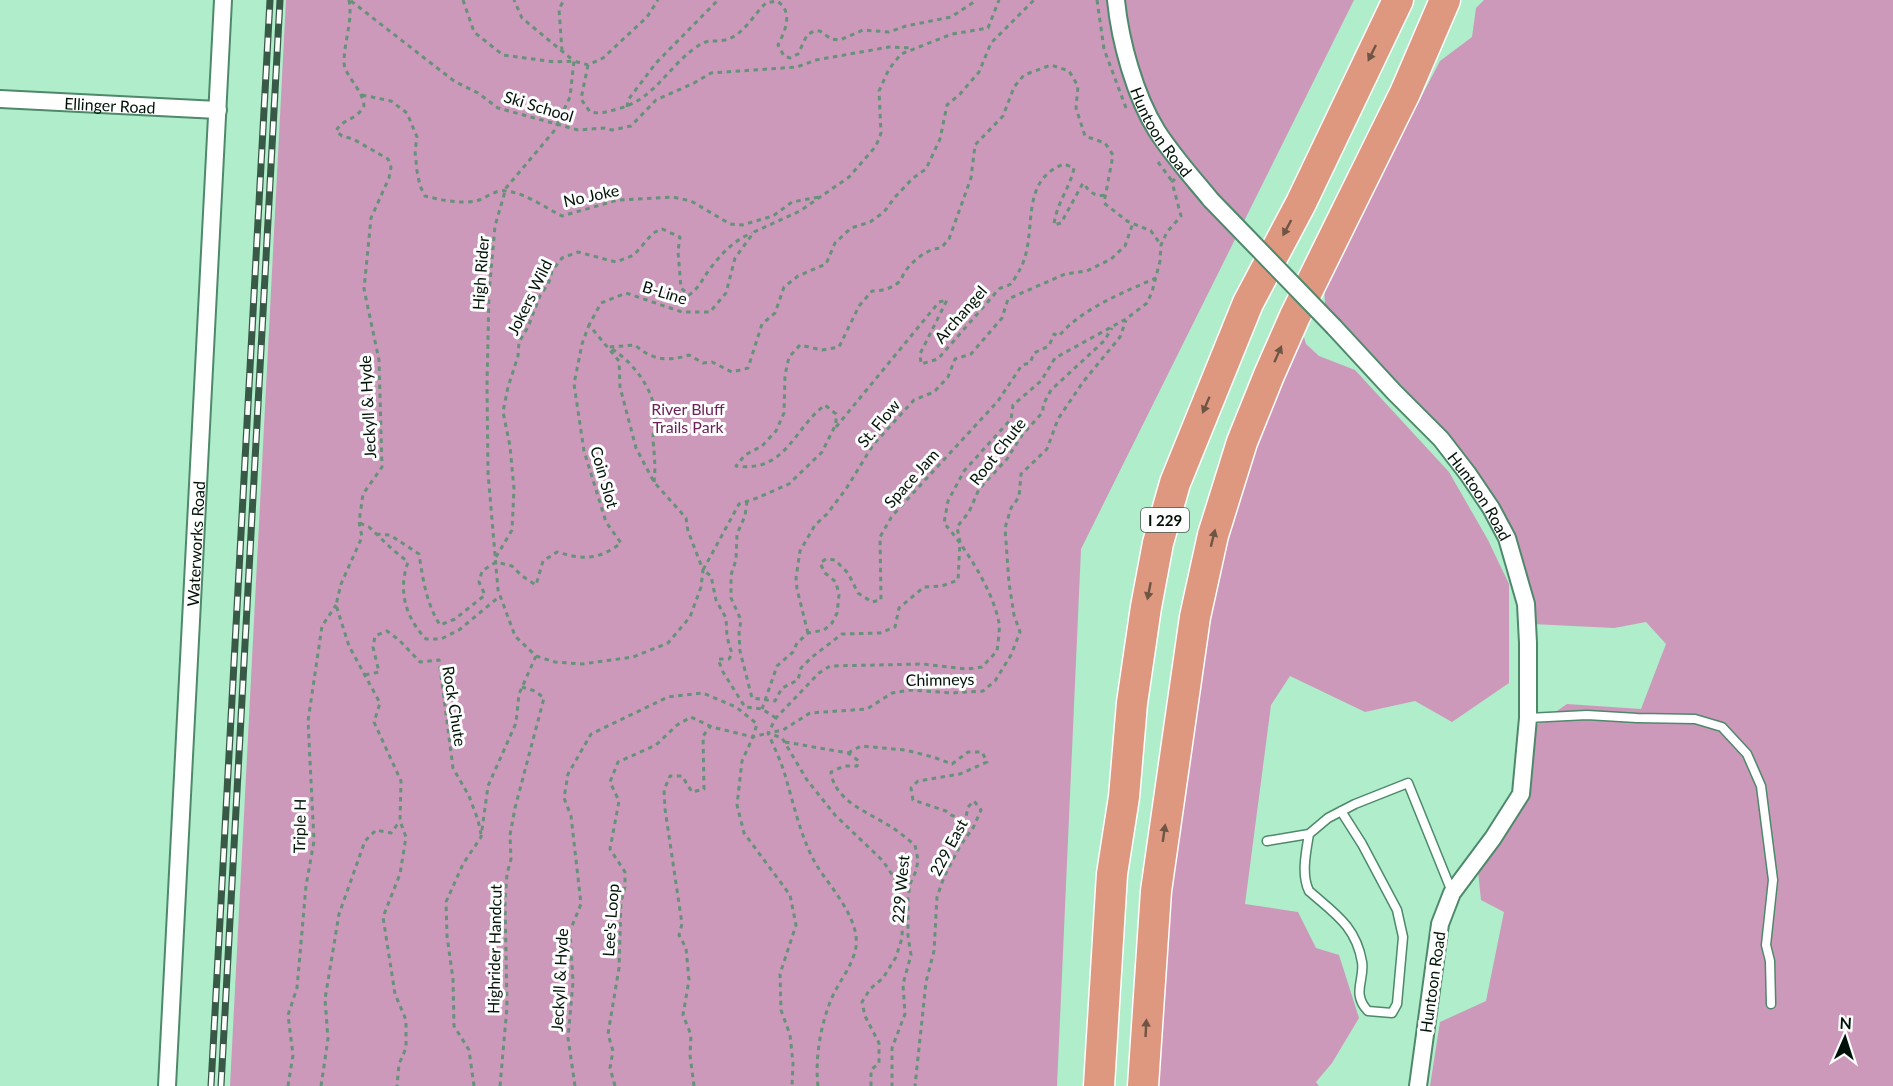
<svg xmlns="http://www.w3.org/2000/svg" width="1893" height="1086" font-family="Lato,sans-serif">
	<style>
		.green { fill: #cc99ba }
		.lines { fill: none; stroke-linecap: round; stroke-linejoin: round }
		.service-casing { stroke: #4d896a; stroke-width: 11 }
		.minor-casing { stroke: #4d896a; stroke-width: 20 }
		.motorway-casing { stroke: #fff; stroke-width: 33 }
		.path { stroke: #669279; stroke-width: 3; stroke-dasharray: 4.5 4.5; stroke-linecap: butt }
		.service { stroke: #fff; stroke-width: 8 }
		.minor { stroke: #fff; stroke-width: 16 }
		.motorway { stroke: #de9880; stroke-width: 30 }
		.rail-casing { stroke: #395947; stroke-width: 7 }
		.rail { stroke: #fdfdfd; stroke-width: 4.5; stroke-dasharray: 14; stroke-linecap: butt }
		.minor-bridge-casing { stroke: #4d896a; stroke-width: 20; stroke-linecap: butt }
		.minor-bridge { stroke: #fff; stroke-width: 16 }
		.oneway { fill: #6f5544 }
		.labels { text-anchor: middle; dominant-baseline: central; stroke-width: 6; stroke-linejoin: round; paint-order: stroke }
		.shield { fill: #fdfdfd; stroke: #4c5851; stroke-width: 1.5 }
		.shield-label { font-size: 15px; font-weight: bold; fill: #001207 }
		.street-label { font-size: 16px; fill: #001207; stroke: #fdfdfd }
		.park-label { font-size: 16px; fill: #6d2159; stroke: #fdfdfd }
	</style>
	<rect width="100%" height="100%" fill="#afedcb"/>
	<path class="green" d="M286,0h1068l-273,549 -24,537h-827z
		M1484,0h409v1086h-463l10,-64 46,-21 18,-89 -23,-12 -3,-29 37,-82 14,-59 38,-26 74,5 25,-65 -20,-22 -32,6 -82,-4 -4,-46 -22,-56 -62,-91 -119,-127 -1,-21 116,-222 32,-24 4,-29z
		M1301,327l5,17 13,12 36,14 94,102 39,68 21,44v99l-57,39 -37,-21 -50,11 -75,-36 -19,29 -26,199 53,8 18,36 23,7 20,63 -27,45 -16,19 3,4h-162l12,-220 24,-183 37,-153 28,-100z"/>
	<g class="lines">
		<g class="service-casing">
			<path id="service" d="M1528,718l59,-3 50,3 58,1 27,8 25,27 14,32 12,94 -7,65 4,16 1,43
				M1309,834c-3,18 -8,41 0,57 25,22 47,35 53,71 3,18 -11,31 6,49l24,2 5,-9 6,-67 -6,-27 -35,-66 -21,-33
				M1267,841l42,-7 19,-16 27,-14 53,-21 44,109"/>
		</g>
		<g class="minor-casing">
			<g id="minor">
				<path id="s1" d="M1116,0c4,41 19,96 41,131 16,25 36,47 54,69"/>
				<path id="s2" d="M0,99l218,11"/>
				<path id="s3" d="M1334,327l60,65 47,47 27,35 23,34 16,30 19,66 2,39v75l-7,76 -28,44 -41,55 -12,31 -22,162"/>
				<path id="s4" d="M167,1086l56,-1086"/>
			</g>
		</g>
		<g class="motorway-casing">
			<path id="motorway" d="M1099,1086l13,-212 12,-77 8,-94 14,-96 12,-64 17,-60 73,-180 53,-100 97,-203
				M1143,1086l13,-195 39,-274 18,-82 29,-93 27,-67 26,-59 110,-223 40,-93"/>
		</g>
		<path class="path" d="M349,0c4,21 -5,41 -5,63 1,13 19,27 20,43 -8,15 -21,12 -28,25l6,5 11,3 35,20 3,8 -2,11 -18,40 -7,71 15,71 3,107 -19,27 -4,28 3,15 -21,47 -5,21 13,41 31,57 -6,19 27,59 -1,40 6,16 -6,37 -17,43 12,77 11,26v28l-7,16 -2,22
			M463,0l11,32 29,23 52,7 19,-1 14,4 15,-7 44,-41 11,-17
			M1097,0l7,49 22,59
			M351,1l103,80 24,12 20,15 80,22 26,-2 8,2 19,-4 25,-26 38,-17 17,-10 86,-6 19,-7 73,-13 23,1
			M562,51l-3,-42 5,-9
			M588,65l-7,34 9,13c11,2 17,0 27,-3 37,-9 49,-40 78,-61 15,-11 16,-5 30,-8 19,-5 28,-25 41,-37l11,-2c17,11 8,30 1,44l6,11 6,2 8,-4 9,-19 7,-4h6l11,8 9,1 23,-10 26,2 17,-6 45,-9 26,-17
			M362,95l29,6 16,12 10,24 -2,14 2,20 3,15 5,10c16,4 35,8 51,5 11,-3 19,-12 31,-10 20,3 37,16 55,25l56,-16 55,-3 18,4 39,23 12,1 31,-9 19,-14 27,-5
			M627,107l1,-7 28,-37 62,-63
			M1158,162l14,19
			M836,427l103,-125 8,-2 -27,54 1,10 17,-5 61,-70c3,-2 10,-3 13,-6 2,-3 5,-9 7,-12 21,-35 -3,-89 45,-107l10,4c-4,20 -18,36 -20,57l7,-2 22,-40c7,9 11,14 23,12
			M654,482c2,-15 0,-28 -1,-43 0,-8 2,-16 2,-24 -1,-27 -24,-55 -46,-68l26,-2c17,15 32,17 54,10l14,8 9,-1 20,10 16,-4 14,-44 13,-11 9,-26 14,-11 28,-12 9,-21 16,-15 19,-6 14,-10 11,-15 18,-19 13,-9 14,-30 7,-34 13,-11 19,-22 12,-29 43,-43
			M747,501l-2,15 -8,18 -1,26 -5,15v23l10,22 -2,13 1,18 12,47 23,3 7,-13 16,-8 3,-12 11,-11 30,-23 38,-1 15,-6 4,-19 25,-21 18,-1 16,-6 2,-38 -3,-15 12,-15 10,-23 28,-30 15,-24 21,-23v-7l8,-15 53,-49 8,-13
			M360,523l9,4 23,22 16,13c-10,28 -3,55 18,77h15l18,-9 41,-34
			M376,534l14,1 29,19c4,25 7,49 21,71l15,-6 30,-24 -6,-13 3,-11 14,-9 16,4 10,10 14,9 7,-24 14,-9c26,8 42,8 64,-9l-15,-21 -22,-71 -10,-67 8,-40 7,-19
			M496,557l16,-27 2,-41 -4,-43 -7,-34 5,-25 10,-31 1,-14 9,-15 12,-31 9,-14 3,-11 10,-13 16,-6 38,10 18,-7 19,-22 9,-4 18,8 -2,14 3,37 8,7c10,-7 13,-15 20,-25 12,-16 25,-30 43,-37
			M808,633l-11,-44 -1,-11 4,-27 15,-26 12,-11 19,-25 27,-44 41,-45 20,-8 14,-15 7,-18 16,-5 31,-36 6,-19 57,-25 22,-3 24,-12 14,-13 8,-23
			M536,656l19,6 27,2 51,-7 35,-14 22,-26 11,-30 2,-17 -15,-39 -2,-13 -32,-36 -18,-34 -16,-61 -1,-26 -30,-36 12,-22 25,-10 56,19h28l16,-19 9,-35 19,-26 46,-21 49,-34 27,-31 5,-13 -2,-42 10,-22 12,-15 51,-20 36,-6 11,-28
			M365,675l14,-3 -6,-25 2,-11 12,-5 12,9 21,22 19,-2 14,108 16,28 9,24 3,14
			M762,709l15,-43 16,-14 4,-9 11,-10 16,-3 8,-7 5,-10 2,-18 -3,-13 -11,-9 -5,-10 6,-4 9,1 13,13 10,20 14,9 9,-2 -1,-63 12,-21 106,-115 24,-36 8,-2 4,-10 15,-7 5,-12 5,2c22,-27 65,-44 97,-58
			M776,718l-14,-9 -17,-2 -22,-35 -5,-13h11l3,-5 -5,-17 -1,-19 -10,-18 -5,-24 -8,-6 36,-66 18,-6 32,-14 33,-32 14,-28v-10l-11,-9c-32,24 -39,68 -89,61l9,-11 17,-9 14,-15 8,-18 1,-38 4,-18 11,-12 22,5 17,-3 20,-41 13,-15c9,0 19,-2 27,-9 3,-3 4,-8 7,-12 9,-11 21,-21 35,-22l8,-9 22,-61 4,-33 28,-29 11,-29 10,-12 27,-10 18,6 9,15 -2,22 9,28 20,7 8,12 -9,48 23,18 24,10 10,14
			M785,742l63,11 11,8 -2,5h-13l-13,6c3,28 36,40 57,53 9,5 18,13 27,20l3,15 -2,11 -6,13 -2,14v38l3,19 -8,29 2,30 -13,34v38
			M848,753l13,-7 44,4 28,7 19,7 16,-12h14l5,10 -27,12 -42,7 -7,7 2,12 33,11 5,4 10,4 5,-2 2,-10 6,-6 7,9 -8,18 -13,18 -16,31 -7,20 -3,54 -8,31 -11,104
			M288,1086l5,-31 -5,-40 9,-27 9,-102 8,-45 -6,-120 14,-95 14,-21
			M321,1086l7,-47 -3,-40 14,-85 26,-73 11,-11 15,3 9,-12
			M474,1086l-5,-36 -15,-24 -1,-47 -6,-43 -1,-34 17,-38 18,-27 7,-51 28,-63 3,-29 17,-38 -21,-20 -17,-46 -10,-117 -1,-88 2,-92 6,-67 11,-38 48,-57 16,-34 4,-36 -52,-43 -8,-18
			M500,1086l7,-79 -2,-107 2,-26 4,-15 -1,-24 5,-27 29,-110 -9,-7 -13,-4
			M575,1086l-7,-48 5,-56 -3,-51 11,-27 -10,-88 -7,-18 4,-24 23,-40 77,-37 35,-4 33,14 21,17 -4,13 -11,24 -5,44 7,28 46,62 6,30 -16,49 1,36 9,25 3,28 -1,23
			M615,1086l-5,-18 3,-17 -5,-17 11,-66 2,-66 4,-15v-15l-15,-23 9,-48 -9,-19 8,-20 38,-17 21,-20 14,-8 21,10 41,10 15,-4
			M694,1086l-4,-31 1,-20 -8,-20 6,-35 -3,-32 -7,-13 3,-11 -17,-115 -1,-19 6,-14h12l10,16 12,-3 -1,-53 7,-9
			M818,1086c-3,-26 2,-57 11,-81 7,-21 23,-36 27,-58 4,-28 -25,-59 -39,-81 -16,-27 -23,-61 -32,-91 -4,-14 -11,-28 -17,-42l8,-15 43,-45 11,-7 93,-2 44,5 15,-2 15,-16c1,-9 3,-20 2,-28 -6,-33 -34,-76 -55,-100l4,-22 16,-30 47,-52 2,-14 28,-24 14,-23 71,-39 21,-16 5,-11 8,-31 1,-16 6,-13 14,-16 -9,-34 3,-3
			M871,1086v-16l8,-7v-20l-14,-27 -3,-14 8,-13 13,-11 13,-21 6,-19 1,-34 -8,-25 -12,-18 -48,-46 -28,-35 -25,-42 -14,-5 15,-3 27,-17 57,-4 25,-16 19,-3 41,3 31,-2 12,-10 16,-26 9,-23 -6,-17 -5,-32 -4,-55 6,-20 8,-11 2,-23 26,-25 11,-30 25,-37 37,-45 6,-17"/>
		<use href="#service" class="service"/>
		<use href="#minor" class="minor"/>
		<use href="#motorway" class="motorway"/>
		<g class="rail-casing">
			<path id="rail" d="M211,1086l59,-1086
				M221,1086l59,-1086"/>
		</g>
		<use href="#rail" class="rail"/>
		<g class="minor-bridge-casing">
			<path id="minor-bridge" d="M1211,200l123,127"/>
		</g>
		<use href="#minor-bridge" class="minor-bridge"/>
	</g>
	<defs><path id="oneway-solid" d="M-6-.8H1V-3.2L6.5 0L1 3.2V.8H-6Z" transform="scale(1.5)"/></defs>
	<g class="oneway">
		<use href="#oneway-solid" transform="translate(1372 53) rotate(116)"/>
		<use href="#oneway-solid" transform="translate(1287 228) rotate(118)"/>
		<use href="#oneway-solid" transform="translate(1278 354) rotate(-66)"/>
		<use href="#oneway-solid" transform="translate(1206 405) rotate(113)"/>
		<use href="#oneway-solid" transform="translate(1213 538) rotate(-76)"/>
		<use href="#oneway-solid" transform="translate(1149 591) rotate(101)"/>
		<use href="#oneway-solid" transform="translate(1164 833) rotate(-82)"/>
		<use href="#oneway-solid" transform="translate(1146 1028) rotate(-87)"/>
	</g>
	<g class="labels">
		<rect class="shield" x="1141" y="508" width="48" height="24" rx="4.5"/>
		<g class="shield-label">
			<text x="1165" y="520">I 229</text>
		</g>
		<g class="street-label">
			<text stroke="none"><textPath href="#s2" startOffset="110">Ellinger Road</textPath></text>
			<text transform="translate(539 106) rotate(17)">Ski School</text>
			<text stroke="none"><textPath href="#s1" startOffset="141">Huntoon Road</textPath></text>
			<text transform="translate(591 195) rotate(-12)">No Joke</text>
			<text transform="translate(480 273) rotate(-86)">High Rider</text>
			<text transform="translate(665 292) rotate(17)">B-Line</text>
			<text transform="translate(529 297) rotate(-64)">Jokers Wild</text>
			<text transform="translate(960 314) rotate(-49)">Archangel</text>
			<text transform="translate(367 407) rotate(-93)">Jeckyll &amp; Hyde</text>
			<text transform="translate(878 423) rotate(-50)">St. Flow</text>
			<text transform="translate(997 451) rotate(-52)">Root Chute</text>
			<text transform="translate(605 477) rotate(74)">Coin Slot</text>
			<text transform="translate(911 478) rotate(-48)">Space Jam</text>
			<text stroke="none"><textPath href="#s3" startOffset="224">Huntoon Road</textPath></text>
			<text stroke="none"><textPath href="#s4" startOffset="543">Waterworks Road</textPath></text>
			<text transform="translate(940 679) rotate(-1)">Chimneys</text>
			<text transform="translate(455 706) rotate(81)">Rock Chute</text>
			<text transform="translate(299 826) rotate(-89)">Triple H</text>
			<text transform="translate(948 847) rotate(-62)">229 East</text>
			<text transform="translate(900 889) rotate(-85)">229 West</text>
			<text transform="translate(610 920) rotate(-86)">Lee's Loop</text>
			<text transform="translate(494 949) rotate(-89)">Highrider Handcut</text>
			<text transform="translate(559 980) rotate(-87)">Jeckyll &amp; Hyde</text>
			<text transform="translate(1432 982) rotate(-82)">Huntoon Road</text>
		</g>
		<g class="park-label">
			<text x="688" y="408">River Bluff<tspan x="688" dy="18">Trails Park</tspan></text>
		</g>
	</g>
	<g transform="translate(1845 1038) rotate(3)" stroke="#fdfdfd" stroke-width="4.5" paint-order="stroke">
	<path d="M0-4.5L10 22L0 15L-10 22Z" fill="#001207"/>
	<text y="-9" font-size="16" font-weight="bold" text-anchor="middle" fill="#001207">N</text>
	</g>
</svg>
